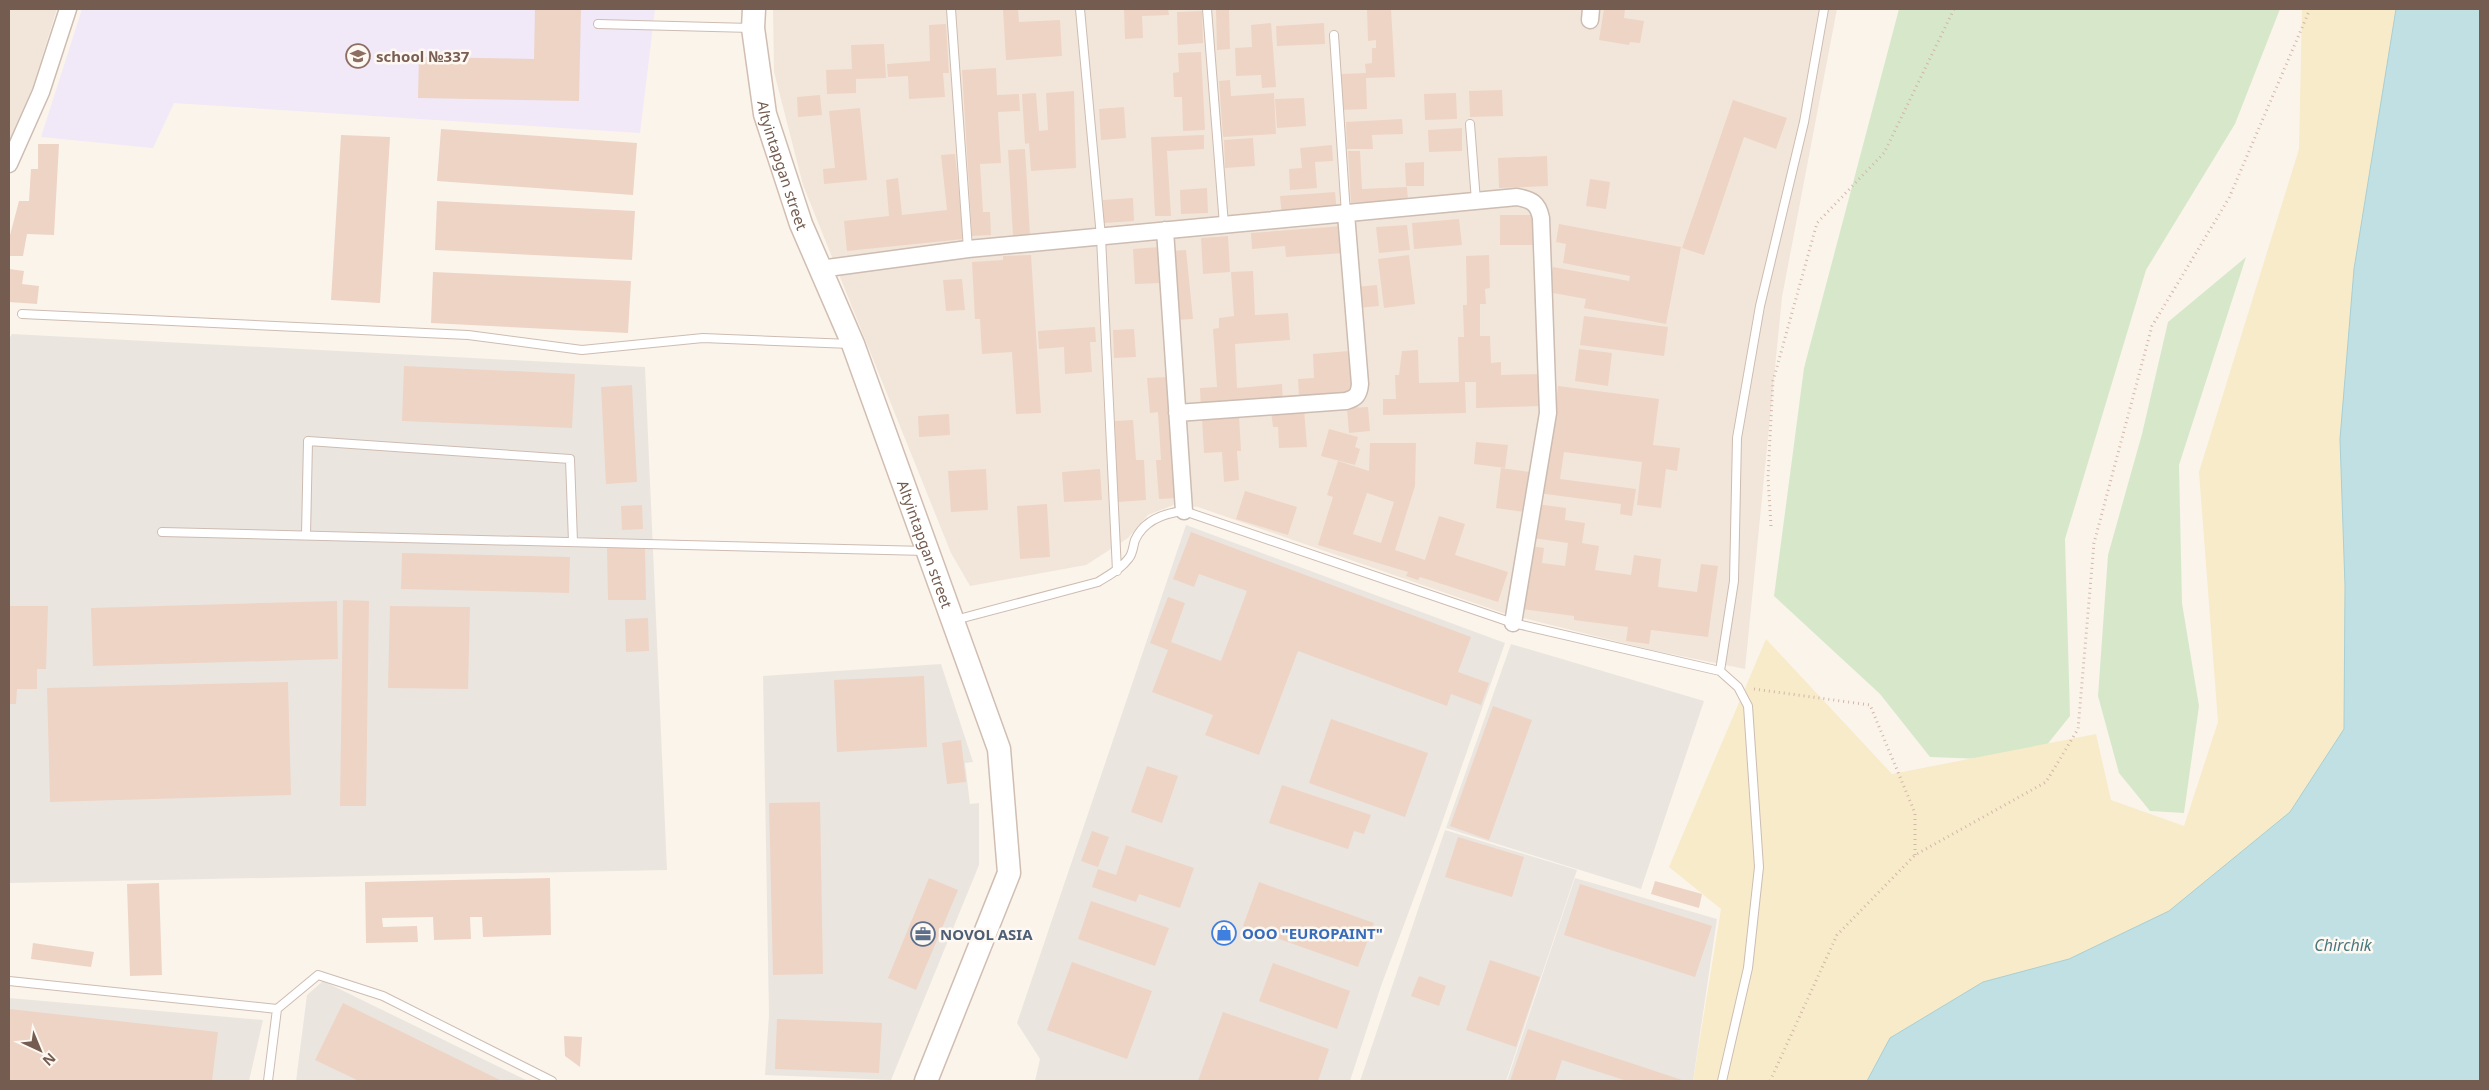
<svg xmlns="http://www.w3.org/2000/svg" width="2489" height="1090" font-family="'Noto Sans',sans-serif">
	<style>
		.residential { fill: #f2e6da }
		.industrial { fill: #ebe5e0 }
		.education { fill: #f1e8f8 }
		.green { fill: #d7e8ca }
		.sand { fill: #f7ebca }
		.water { fill: #c1e0e3; stroke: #a8cfd4 }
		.building { fill: #eed4c5; fill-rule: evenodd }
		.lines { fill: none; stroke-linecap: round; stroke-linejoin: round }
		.lane-casing { stroke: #cdbcb2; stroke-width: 10 }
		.street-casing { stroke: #cdbcb2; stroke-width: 19 }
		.secondary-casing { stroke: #d1beb2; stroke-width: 25 }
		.path { stroke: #d3b7a8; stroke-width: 3; stroke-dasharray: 1 4; stroke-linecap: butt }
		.lane { stroke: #fff; stroke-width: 8 }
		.street { stroke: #fff; stroke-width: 16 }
		.secondary { stroke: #fff; stroke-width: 22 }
		.labels { text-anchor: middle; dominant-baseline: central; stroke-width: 5; stroke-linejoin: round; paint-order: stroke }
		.education-label { font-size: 15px; font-weight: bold; fill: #785e54; stroke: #fef8f2; text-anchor: start }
		.street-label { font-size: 15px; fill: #745c50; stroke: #fef8f2 }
		.shop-label { font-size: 15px; font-weight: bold; fill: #366cbe; stroke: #fef8f2; text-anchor: start }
		.service-label { font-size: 15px; font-weight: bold; fill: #4e5e75; stroke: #fef8f2; text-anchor: start }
		.water-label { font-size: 16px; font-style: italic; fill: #48777e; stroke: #fef8f2 }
	</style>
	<rect width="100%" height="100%" fill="#fbf4eb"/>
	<path class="residential" d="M9,9h48l-25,80 -23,55z
		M773,9h1064l-55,288 -37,372 -94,-19 -148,-37 -305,-106 -22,-3 -28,11 -20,23 -42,27 -116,21 -19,-33 -148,-368 -29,-113z"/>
	<path class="industrial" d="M12,334l633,33 22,503 -658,13v-544z
		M1186,525l319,118 -67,191 -57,152 -31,95h-315l5,-22 -23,-36z
		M1511,644l193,57 -63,188 -195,-61z
		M941,664l32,98 -8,1 5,41 9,-1v62l-88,215 -126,-5 4,-60 -6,-339z
		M1445,830l132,40 -71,211h-146z
		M1575,878l142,41 -24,162h-186z
		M323,981l205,100h-232l11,-86z
		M9,998l254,22 -14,61h-240z"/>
	<path class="education" d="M82,9h573l-15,124 -466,-30 -21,45 -112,-11z"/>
	<path class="green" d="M1899,9h381l-45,115 -89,146 -81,269 5,177 -36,45 -104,-4 -50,-63 -106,-98 30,-228z
		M2246,257l-67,208 3,138 17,103 -15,107 -34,-2 -31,-38 -21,-77 10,-141 34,-121 26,-112z"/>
	<path class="sand" d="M2302,9h178v1072h-787l28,-172 -52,-42 97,-228 126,135 204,-40 15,66 73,26 34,-104 -19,-250 100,-323z"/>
	<path class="water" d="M2396,9h84v1072h-613l23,-43 93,-56 86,-23 100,-48 121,-99 54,-83 1,-143 -5,-147 14,-170z"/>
	<path class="building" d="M535,9h46l-2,92 -161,-3 1,-41 115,2z
		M1003,9h15l1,13 41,-2 2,36 -56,4z
		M1124,9h44l1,6 -27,1 1,22 -18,1z
		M1216,9h13l1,40 -13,1z
		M1367,9h24l4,68 -29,1 1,31 -26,1 -1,-36 26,-1 -1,-9 7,-1v-15h4v-8l-8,1z
		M1604,9h21l-1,9 20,3 -4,22 -10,-1 -1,3 -30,-5z
		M1202,11l1,32 -25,2 -1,-33z
		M1271,23l5,64 -14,1 -1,-13 -25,1 -1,-28 17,-1 -1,-22z
		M1324,23l1,21 -48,2 -1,-20z
		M946,24l3,49h-6l2,24 -36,2 -1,-23 -20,1 -1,-13 43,-3 -1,-36z
		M884,44l2,34 -30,1v14l-29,1 -1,-24 26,-1 -1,-24z
		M1201,52l4,78 -22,1 -1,-34h-8l-1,-24 6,-1 -1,-19z
		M996,68l1,27 22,-1 1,17 -22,1 3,51 -21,1 3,48h7l1,23 -19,1 -10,-166z
		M1230,80l1,16 43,-3 2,41 -53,3 -4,-56z
		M1502,90l1,26 -33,1 -1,-26z
		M1074,91l2,77 -45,3 -2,-28 -4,1 -3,-50 14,-1 3,38 9,-1 -2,-37z
		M1456,93l1,26 -32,1 -1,-26z
		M820,95l2,20 -24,2 -1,-20z
		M1304,98l2,28 -29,2 -2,-29z
		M1733,100l54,18 -11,31 -32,-12 -40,118 -22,-7z
		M1124,107l2,31 -25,2 -2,-31z
		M860,108l7,72 -43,4 -1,-15 12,-1 -6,-57z
		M1402,119l1,15 -31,1 1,14h-26l-1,-27z
		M1462,128v23l-33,1 -1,-22z
		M441,129l196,14 -4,52 -196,-14z
		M341,135l49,2 -10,166 -49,-3z
		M1204,135v14l-37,2 4,65h-16l-4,-79z
		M1253,138l2,28 -30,2 -1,-28z
		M38,144h21l-5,91 -27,-1 -4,22h-14v-17l10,-38h10l2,-32h7z
		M1332,145l1,16 -18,1 2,26 -27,2 -1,-21 13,-1 -2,-20z
		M1025,149l5,86 -17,1 -5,-86z
		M1348,151h12l2,38 45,-2 1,13 -57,3z
		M955,154l9,85 -117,12 -3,-30 45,-5 -3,-36 12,-2 4,37 45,-5 -6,-55z
		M1547,156l1,30 -49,2 -1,-30z
		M1424,162v24h-18l-1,-23z
		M1590,179l20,3 -4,27 -20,-3z
		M1207,188l1,25 -27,1 -1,-24z
		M1335,192l2,21 -55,4 -2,-21z
		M1133,198l1,23 -30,2 -1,-23z
		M437,201l198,10 -3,49 -197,-10z
		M1500,215h34v30h-34z
		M1459,219l3,26 -48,4 -2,-26z
		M1559,224l122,23 -15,77 -82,-16 2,-9 -38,-7 5,-25 76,14 1,-5 -67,-13 3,-19 -10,-2z
		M1407,225l3,25 -31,3 -3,-26z
		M1342,226l2,27 -58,4 -1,-11 -33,3 -1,-16z
		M1228,236l2,36 -27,2 -2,-36z
		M1159,247l3,36 -27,1 -2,-35z
		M1186,250l7,69 -19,1 -4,-69z
		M1031,255l10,158 -25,1 -4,-62 -30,2 -2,-35h-5l-3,-57 31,-2v-4z
		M1409,255l6,49 -31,4 -6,-49z
		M1489,255l1,33 -5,1 1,15h-6v32h10l1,27 10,-1v13l39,-1 1,32 -65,2v-26h-11l1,31 -83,2v-16h13l-1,-24h4l3,-24 16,-1 1,33 40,-1 -1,-45h6l-1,-32h4l-1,-49z
		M9,269l15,2 -2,13 17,2 -2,18 -28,-2z
		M1253,271l2,44 33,-2 2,27 -55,4 2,44 45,-4 1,20 -82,6 -1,-22 17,-1 -4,-58 6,-1v-10l15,-2 -3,-44z
		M433,272l198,9 -3,52 -197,-10z
		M962,279l3,31 -19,1 -3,-31z
		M1377,285l2,21 -21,2 -2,-21z
		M1584,316l84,11 -4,29 -84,-11z
		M1095,327l1,15h-6l2,30 -27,2 -1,-27 -25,2 -1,-18z
		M1134,329l2,28 -22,1 -1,-28z
		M1579,349l33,4 -4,33 -33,-5z
		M1349,351l3,41 -53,4 -1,-17 16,-1 -1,-24z
		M404,366l171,8 -3,54 -170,-7z
		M1169,377l9,121 -19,1 -3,-39h5l-3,-48 -8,1 -3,-35z
		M632,385l5,97 -31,2 -5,-97z
		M1558,386l101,13 -6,46 27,3 -3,23 -11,-2 -5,39 -24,-3 5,-43 -78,-10 -4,27 76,10 -4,27 -12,-2 1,-10 -83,-11 15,-61z
		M1368,407l2,24 -21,2 -2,-25z
		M1304,409l3,38 -28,1 -1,-21h-5l-2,-16z
		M949,414l1,21 -31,2 -1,-21z
		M1239,416l2,35h-4l2,29 -15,2 -2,-30 -18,1 -2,-35z
		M1133,420l3,40h8l2,40 -28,2 -3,-81z
		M1329,429l29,8 -3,10 5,2 -5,16 -34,-9z
		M1476,442l32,3 -3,23 -31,-4z
		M1370,443h46l-1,43 -20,64 30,10 14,-44 26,8 -10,31 53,17 -10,30 -78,-25 -2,3 -12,-4 2,-4 -90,-27 15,-48 -6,-2 11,-34 31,10zM1367,493l27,9 -13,41 -28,-9z
		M1501,468l28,4 -5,40 -28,-4z
		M986,469l2,41 -37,2 -3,-41z
		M1100,469l2,31 -38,2 -2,-30z
		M1245,491l52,16 -9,28 -52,-16z
		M1047,504l3,53 -30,2 -3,-53z
		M1537,504l29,4 -1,12 20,3 -3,20 17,3 -4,24 36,5 3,-20 27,4 -3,28 39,5 4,-28 17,2 -10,71 -57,-7 -2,14 -23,-3 2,-14 -54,-7v-4l-51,-7 8,-63 13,2 -2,15 23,3 3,-23 -35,-5z
		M642,505l1,24 -21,1 -1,-24z
		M1191,532l280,105 -13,35 31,11 -8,22 -30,-11 -4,12 -149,-55 -39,104 -54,-20 8,-20 -61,-23 16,-42 -18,-7 18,-46 17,6 -14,39 50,19 26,-70 -48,-17 -5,13 -21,-8z
		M645,547l1,53h-38l-1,-52z
		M402,553l168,4 -1,36 -168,-4z
		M343,600l26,1 -3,205h-26z
		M337,601l1,58 -245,7 -2,-58z
		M9,606h39l-2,63h-9v20h-20l-1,15h-7z
		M390,606l80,1 -2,82 -80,-1z
		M648,618l1,33 -23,1 -1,-33z
		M924,676l3,71 -90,5 -3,-72z
		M288,682l3,113 -241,7 -3,-114z
		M1493,706l39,14 -43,120 -39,-14z
		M1331,719l97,34 -23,64 -96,-34z
		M961,740l5,42 -19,2 -5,-41z
		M1147,766l31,10 -16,47 -31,-11z
		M1282,785l89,30 -7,19 -10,-3 -6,18 -79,-26z
		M820,802l3,172 -50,1 -4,-172z
		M1092,831l17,6 -11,30 -17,-6z
		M1458,837l66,20 -12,40 -67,-20z
		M1126,845l68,23 -14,40 -41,-14 -3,8 -44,-15 6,-18 18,6z
		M550,878l1,57 -68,2 -1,-20h-12l1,22 -37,1 -1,-23 -51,1 1,9 34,-1 1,16 -52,1 -1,-61z
		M929,878l29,12 -42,100 -28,-12z
		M1655,881l47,13 -3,14 -48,-14z
		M1259,882l115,41 -16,44 -115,-41z
		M159,883l3,92 -32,1 -3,-92z
		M1580,884l132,42 -17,51 -131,-42z
		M1091,901l78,27 -14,38 -77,-27z
		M33,943l61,9 -3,15 -60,-8z
		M1490,960l50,17 -24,70 -50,-17z
		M1072,962l80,29 -25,68 -80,-29z
		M1273,963l77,28 -13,38 -78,-28z
		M1419,976l27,10 -7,20 -28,-10z
		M343,1003l159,78h-143l-44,-21z
		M9,1009l209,23 -6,49 -203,-1z
		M1223,1012l106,37 -11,32h-120z
		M777,1019l105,4 -3,50 -104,-4z
		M1528,1029l157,52h-58l-65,-21 -7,21h-45z
		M564,1036l18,1 -2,30 -15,-11z"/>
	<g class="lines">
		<g class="lane-casing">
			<path id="lane" d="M951,9l17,240
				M1080,9l21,228 16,334
				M1207,9l17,216
				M598,24l153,4
				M1334,35l12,179
				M1470,124l6,77
				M22,314l446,21 114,15 121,-12 148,6
				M162,532l764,19
				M306,535l2,-94 262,18 3,83
				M955,620l143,-38c11,-7 23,-13 31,-24 4,-5 4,-12 6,-18 9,-20 30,-27 49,-29l329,112 207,48 18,16 10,19 11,161 -11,101 -26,113
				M1720,671l14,-90 3,-143 23,-132 44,-184 20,-113
				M9,981l268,28
				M268,1081l9,-72 41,-34 65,21 169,85"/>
		</g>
		<g class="street-casing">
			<path id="street" d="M1590,20l1,-11
				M9,164l32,-72 27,-83
				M1165,230l19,281
				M820,269l148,-20 549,-52c15,3 21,6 24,21l7,195 -35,210
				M1177,413l169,-12c10,-3 13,-6 14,-17l-14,-170"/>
		</g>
		<g class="secondary-casing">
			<g id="secondary">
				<path id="s1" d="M754,9l-1,19 12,86 36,110 52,120 146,405 10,124 -83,208"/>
			</g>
		</g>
		<path class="path" d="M1771,526l-3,-49 5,-96 44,-158 67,-70 70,-144
			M1754,689l116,16 45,108v42
			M1770,1081l67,-146 78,-80 131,-73 32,-53 16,-186 58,-217 77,-128 81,-189"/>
		<use href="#lane" class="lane"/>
		<use href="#street" class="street"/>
		<use href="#secondary" class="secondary"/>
	</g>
	<defs>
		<g id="school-ring" transform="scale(1.25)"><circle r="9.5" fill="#fef8f2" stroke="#8d6e63" stroke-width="1.5"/><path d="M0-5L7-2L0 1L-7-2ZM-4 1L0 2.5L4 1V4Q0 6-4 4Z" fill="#8d6e63"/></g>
		<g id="shop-ring" transform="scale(1.25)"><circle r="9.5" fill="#fef8f2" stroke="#3f7fe0" stroke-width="1.5"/><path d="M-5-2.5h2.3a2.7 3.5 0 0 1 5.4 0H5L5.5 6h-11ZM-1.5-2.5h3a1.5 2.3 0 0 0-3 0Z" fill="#3f7fe0"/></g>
		<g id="office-ring" transform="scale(1.25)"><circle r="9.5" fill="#fef8f2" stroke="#5c6f8a" stroke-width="1.5"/><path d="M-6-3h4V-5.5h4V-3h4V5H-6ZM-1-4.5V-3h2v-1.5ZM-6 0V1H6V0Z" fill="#5c6f8a"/></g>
	</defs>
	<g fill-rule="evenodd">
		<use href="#school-ring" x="358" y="56"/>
		<use href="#shop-ring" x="1224" y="933"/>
		<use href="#office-ring" x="923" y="934"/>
	</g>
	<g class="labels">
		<g class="education-label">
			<text x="376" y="56">school №337</text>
		</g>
		<g class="street-label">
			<text stroke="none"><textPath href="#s1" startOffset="160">Altyintapgan street</textPath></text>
			<text stroke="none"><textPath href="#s1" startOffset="565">Altyintapgan street</textPath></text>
		</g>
		<g class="shop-label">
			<text x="1242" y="933">OOO "EUROPAINT"</text>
		</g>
		<g class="service-label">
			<text x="940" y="934">NOVOL ASIA</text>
		</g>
		<g class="water-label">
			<text x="2343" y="945">Chirchik</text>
		</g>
	</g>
	<rect width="2489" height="1090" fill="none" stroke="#745c50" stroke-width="20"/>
	<g transform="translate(40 1050) rotate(136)" stroke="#fef8f2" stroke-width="4" paint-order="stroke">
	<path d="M0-4L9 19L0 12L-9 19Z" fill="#745c50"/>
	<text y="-8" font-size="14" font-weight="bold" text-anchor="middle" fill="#745c50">N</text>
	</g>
</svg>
